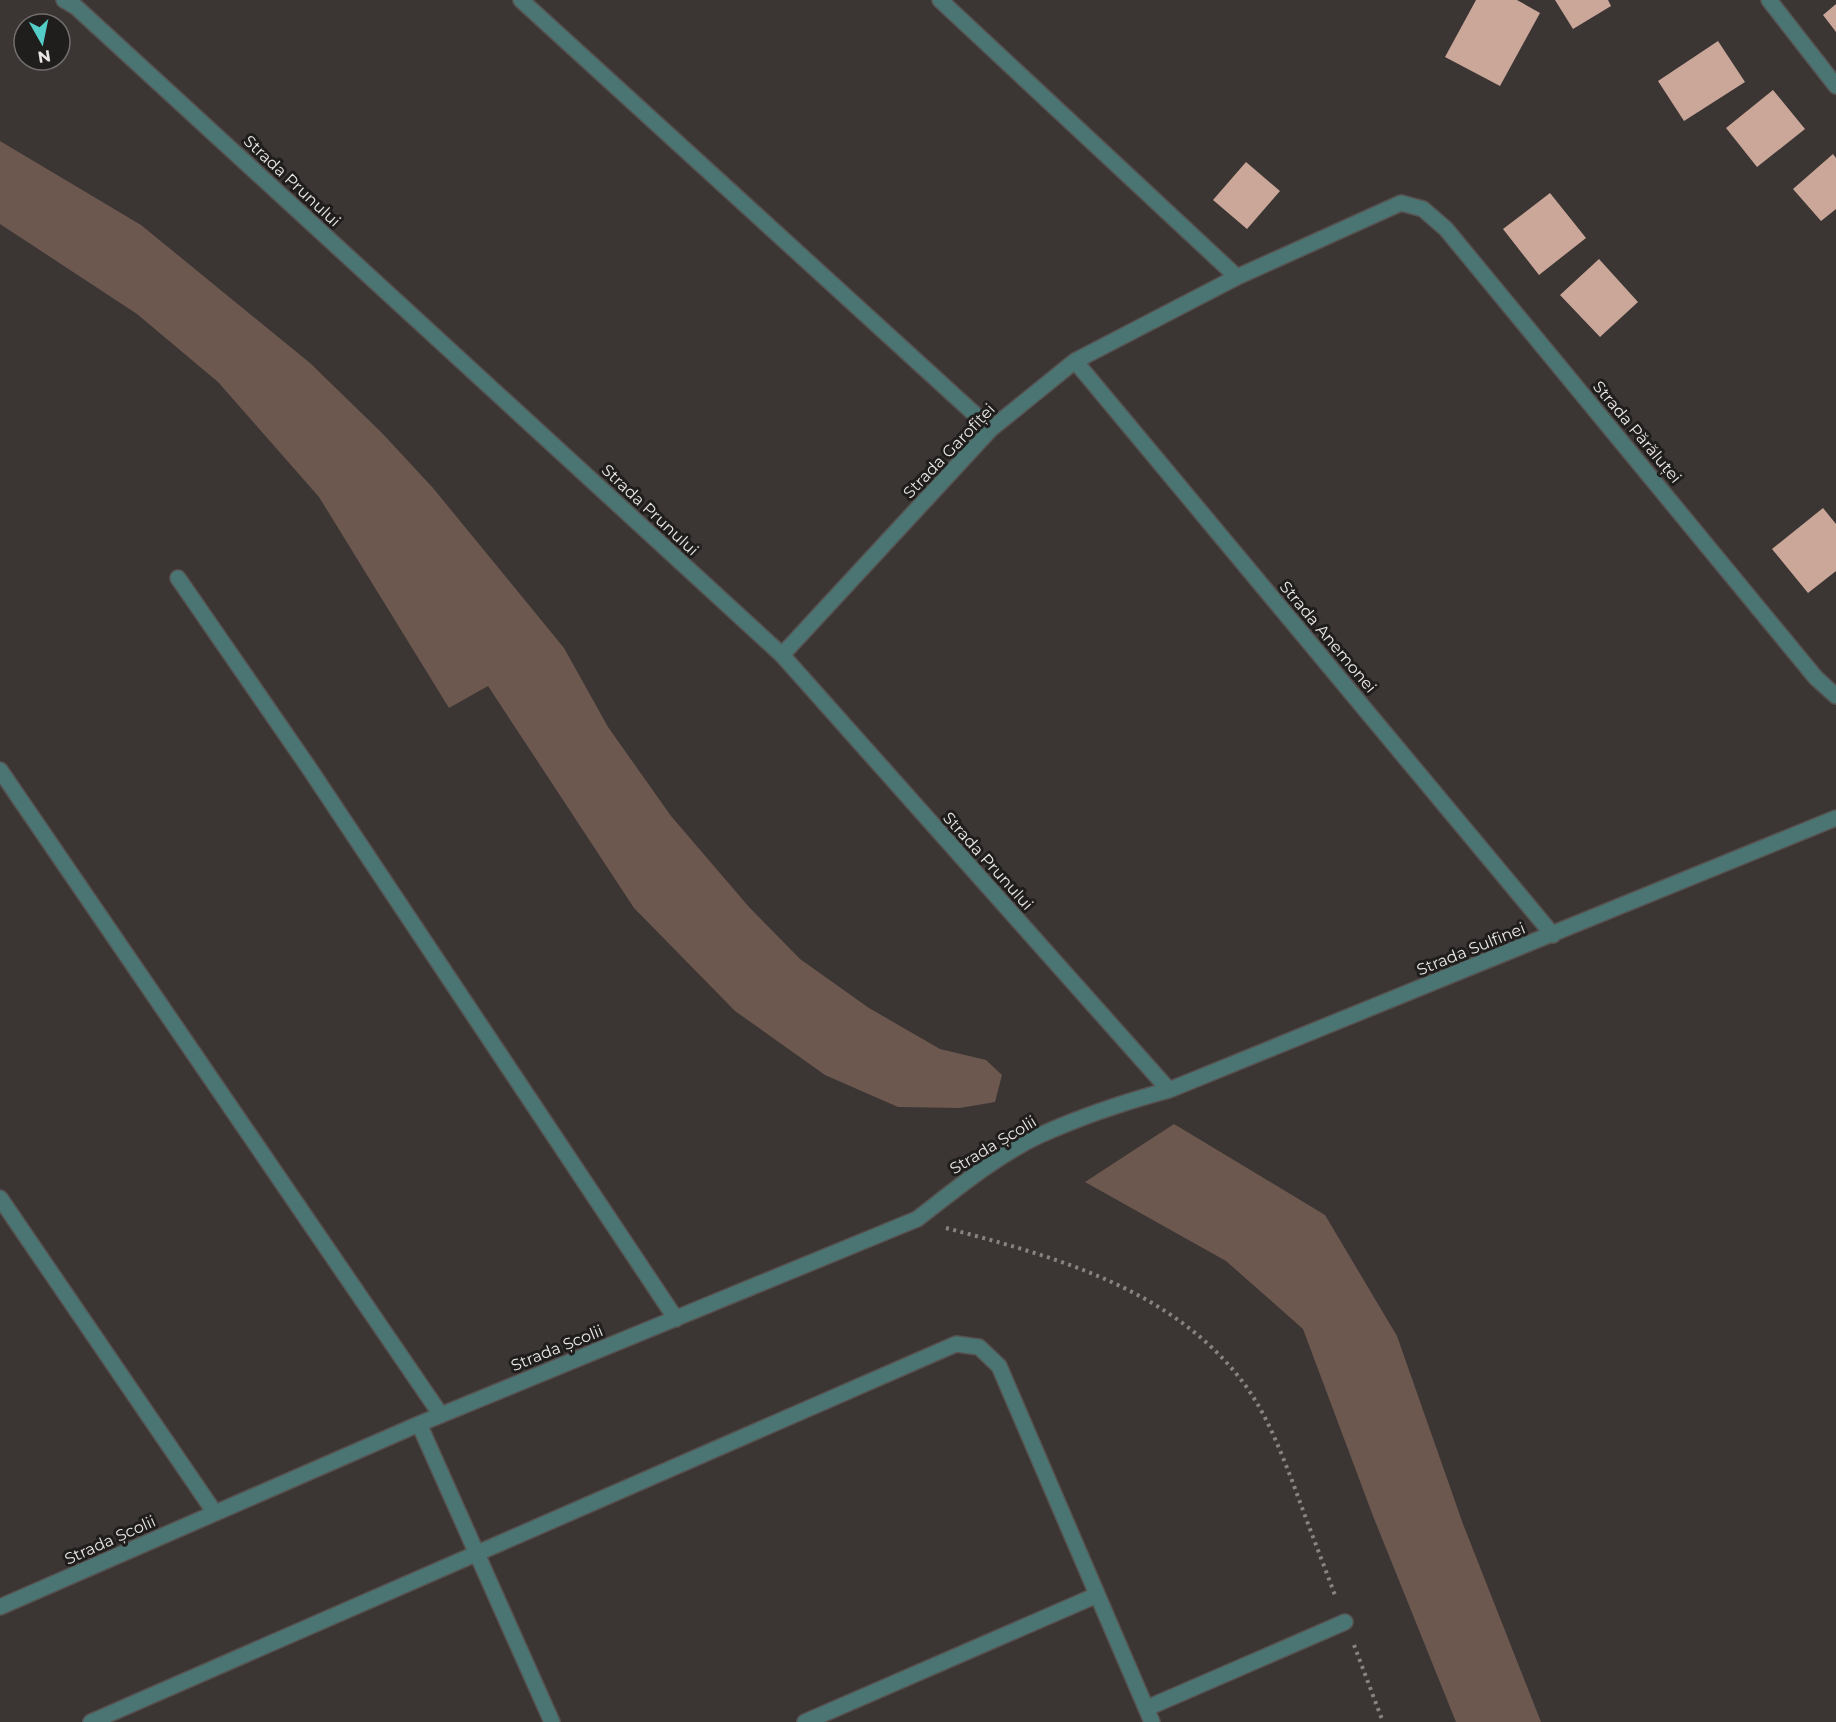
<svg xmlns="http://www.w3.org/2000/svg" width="1836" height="1722" font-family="Montserrat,sans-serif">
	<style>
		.green { fill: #6d584f }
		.building { fill: #cba799 }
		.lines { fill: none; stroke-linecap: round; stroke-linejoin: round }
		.minor-casing { stroke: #575150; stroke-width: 18 }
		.path { stroke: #888382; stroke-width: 4; stroke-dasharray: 3 4.5; stroke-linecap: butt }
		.minor { stroke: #4a7573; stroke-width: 15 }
		.labels { text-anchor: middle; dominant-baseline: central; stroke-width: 6; stroke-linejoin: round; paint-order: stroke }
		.street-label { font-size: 16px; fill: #eae6e5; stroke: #201e1d }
	</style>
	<rect width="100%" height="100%" fill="#3b3534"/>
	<path class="green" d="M0,141l141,84 169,138 72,70 51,55 131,160 44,79 63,89 78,91 51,52 69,49 71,41 46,11 16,15 -7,27 -35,6 -62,-1 -73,-32 -90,-64 -101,-103 -146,-222 -39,22 -130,-211 -101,-115 -81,-68 -137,-90z
		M1174,1124l151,91 72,121 66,188 78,198h-85l-83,-206 -70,-187 -77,-68 -141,-79z"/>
	<path class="building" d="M1476,0h41l23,13 -40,73 -55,-29z
		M1555,0h53l3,6 -38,23z
		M1836,4v28l-13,-17z
		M1718,41l27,41 -61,39 -26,-40z
		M1773,90l32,39 -48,38 -31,-39z
		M1833,154l3,4v51l-15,12 -28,-32z
		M1246,162l34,29 -33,38 -34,-29z
		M1550,193l36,45 -47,37 -36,-46z
		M1599,259l39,43 -38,35 -40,-42z
		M1823,508l13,16v47l-28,22 -36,-44z"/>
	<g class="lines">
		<g class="minor-casing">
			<path id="minor" d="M64,0l12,7 706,648 387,435
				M521,0l470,429
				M940,0l297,277
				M1769,0l67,86
				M1075,361l478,574
				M178,578l129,187 369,554
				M782,655l209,-226 84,-68 162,-84 164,-74 22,6 23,20 370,449 20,18
				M0,770l441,645
				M0,1198l215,315
				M419,1424l133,298
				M0,1607l419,-183 498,-205c38,-29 77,-62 121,-83 42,-19 86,-34 131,-46l667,-272
				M1147,1708l198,-86
				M91,1722l865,-378 23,3 20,19 153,356
				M805,1722l292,-127"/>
		</g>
		<path class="path" d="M946,1228c110,29 228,61 299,157 22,30 35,65 48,98 14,39 29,77 43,115
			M1354,1645l29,77"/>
		<use href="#minor" class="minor"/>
	</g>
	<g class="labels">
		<g class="street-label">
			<text transform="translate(292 181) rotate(43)">Strada Prunului</text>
			<text transform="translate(1637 432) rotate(50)">Strada Părăluței</text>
			<text transform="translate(949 451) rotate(-46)">Strada Garofiței</text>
			<text transform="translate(650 510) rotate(43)">Strada Prunului</text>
			<text transform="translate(1328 637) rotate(50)">Strada Anemonei</text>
			<text transform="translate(988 861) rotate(48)">Strada Prunului</text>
			<text transform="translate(1471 949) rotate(-22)">Strada Sulfinei</text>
			<text transform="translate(993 1145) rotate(-31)">Strada Școlii</text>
			<text transform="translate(557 1348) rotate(-22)">Strada Școlii</text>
			<text transform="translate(110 1540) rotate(-24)">Strada Școlii</text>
		</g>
	</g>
	<g transform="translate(42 42) rotate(171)"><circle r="28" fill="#201e1d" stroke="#716e6d" stroke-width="1.5"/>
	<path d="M0-4.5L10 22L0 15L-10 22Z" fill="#54cdc8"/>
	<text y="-9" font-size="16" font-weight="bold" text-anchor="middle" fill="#eae6e5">N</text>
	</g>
</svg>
